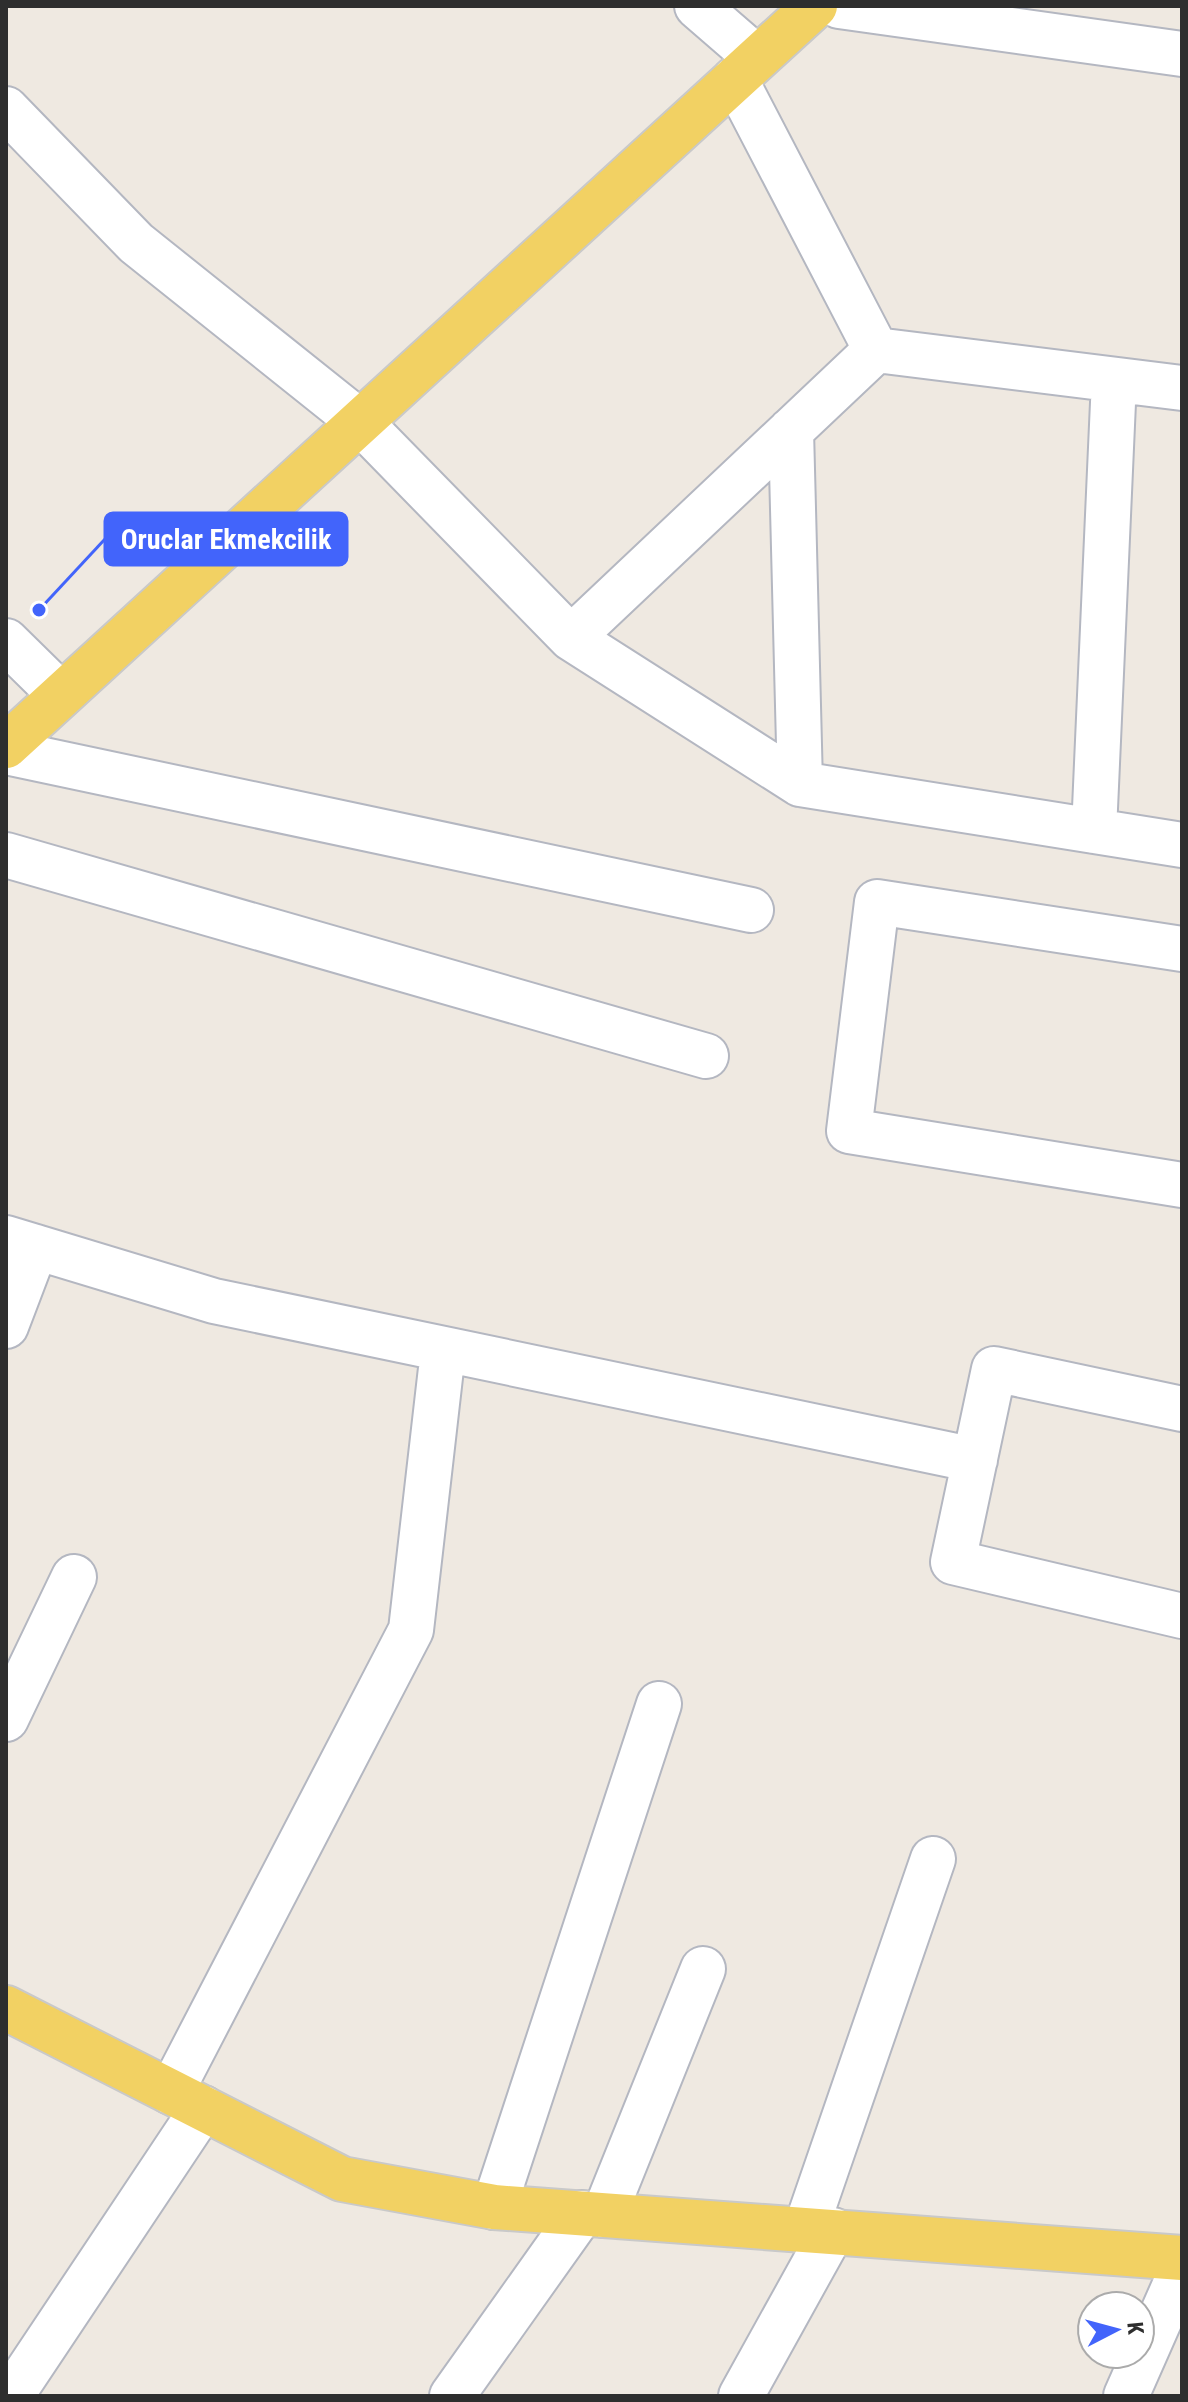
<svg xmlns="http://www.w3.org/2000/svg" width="1188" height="2402" font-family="'Roboto Condensed',sans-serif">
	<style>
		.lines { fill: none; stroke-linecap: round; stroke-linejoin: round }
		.minor-casing { stroke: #b4b7c1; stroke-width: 48 }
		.major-casing { stroke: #c9c9c9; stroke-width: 48 }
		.minor { stroke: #fff; stroke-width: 44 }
		.major { stroke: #f2d163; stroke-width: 44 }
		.leader { fill: none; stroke: #4264fb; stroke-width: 3 }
		.callout-dot { fill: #4264fb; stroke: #fff; stroke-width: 3 }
		.callout { fill: #4264fb; stroke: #4264fb; stroke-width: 3 }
		.callout-label { font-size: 28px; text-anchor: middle; font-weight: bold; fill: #fff }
	</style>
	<rect width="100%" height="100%" fill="#efe9e1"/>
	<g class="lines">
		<g class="minor-casing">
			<path id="minor" d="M697,6l60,52
				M839,6l343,48
				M735,79l141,271 306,38
				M6,109l130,134 224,179 211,216 229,146 382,61
				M791,430l9,354
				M571,638l305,-288
				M6,641l55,54
				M6,752l745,158
				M1094,831l20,-451
				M6,855l700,201
				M1182,949l-305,-47 -28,229 333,54
				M6,1238l208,63 761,159
				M6,1326l30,-79
				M1182,1409l-188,-40 -41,193 229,54
				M6,1719l68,-142
				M171,2092l240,-462 32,-279
				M494,2207l165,-503
				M604,2215l99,-246
				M806,2228l127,-369
				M11,2396l192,-288
				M452,2396l130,-183
				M741,2396l92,-166
				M1126,2396l56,-127"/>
		</g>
		<g class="major-casing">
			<path id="major" d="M6,746l809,-740
				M6,2008l336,171 152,28 688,51"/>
		</g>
		<use href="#minor" class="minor"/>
		<use href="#major" class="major"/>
	</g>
	<path class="leader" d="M39 610L105 539"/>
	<circle class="callout-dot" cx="39" cy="610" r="8"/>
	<rect class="callout" x="105" y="513" width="242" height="52" rx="8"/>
	<g class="callout-label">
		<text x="226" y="549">Oruclar Ekmekcilik</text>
	</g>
	<rect width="1188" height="2402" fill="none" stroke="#2e2e2e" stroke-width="16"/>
	<g transform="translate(1116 2330) rotate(84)"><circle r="38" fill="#ffffff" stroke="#ababab" stroke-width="2"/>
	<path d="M0-6L14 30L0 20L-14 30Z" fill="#4264fb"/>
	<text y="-12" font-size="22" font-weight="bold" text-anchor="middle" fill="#2e2e2e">K</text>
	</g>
</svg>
